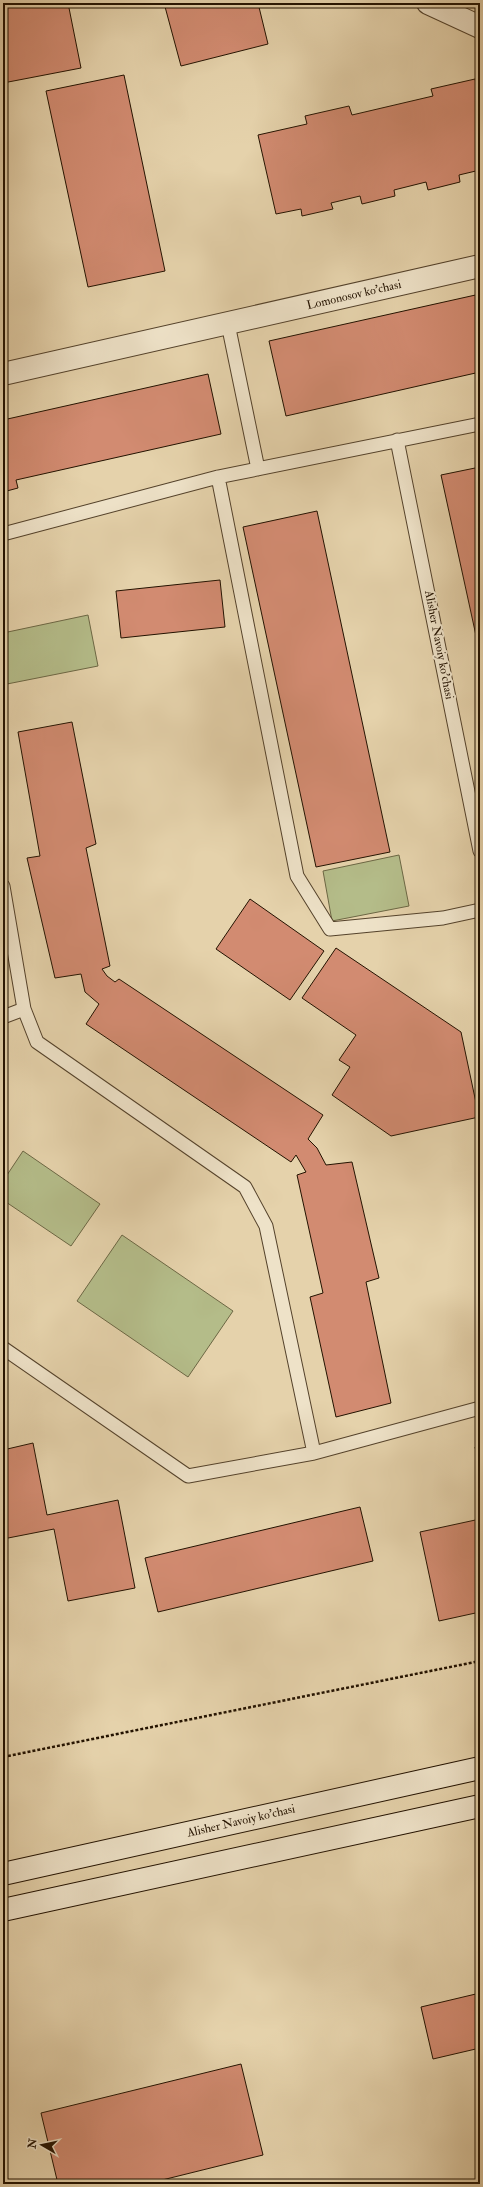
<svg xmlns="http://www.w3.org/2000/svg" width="483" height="2187" font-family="'IM FELL Double Pica',serif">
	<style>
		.green { fill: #b4bc89; stroke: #6c6744 }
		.building { fill: #d28b71; stroke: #231200 }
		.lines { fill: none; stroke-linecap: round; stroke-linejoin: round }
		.lane-casing { stroke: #54422b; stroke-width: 15 }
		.street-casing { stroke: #54422b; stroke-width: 24 }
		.secondary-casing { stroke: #231200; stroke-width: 24 }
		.path { stroke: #231200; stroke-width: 2.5; stroke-dasharray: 3 2; stroke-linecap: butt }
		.lane { stroke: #eee2c8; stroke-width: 13 }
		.street { stroke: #eee2c8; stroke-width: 22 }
		.secondary { stroke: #eee2c8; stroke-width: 22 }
		.labels { text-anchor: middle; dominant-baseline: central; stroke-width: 4; stroke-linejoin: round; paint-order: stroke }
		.street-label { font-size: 12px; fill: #231200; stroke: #eee2c8 }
	</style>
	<rect width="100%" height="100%" fill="#e5d2ab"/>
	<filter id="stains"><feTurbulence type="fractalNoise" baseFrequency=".005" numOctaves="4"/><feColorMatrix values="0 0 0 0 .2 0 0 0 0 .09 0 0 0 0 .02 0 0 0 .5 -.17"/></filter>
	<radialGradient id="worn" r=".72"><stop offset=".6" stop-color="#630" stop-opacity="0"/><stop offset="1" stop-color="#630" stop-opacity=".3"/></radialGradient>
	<path class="green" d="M88,615l10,51 -91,18 -4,-19v-32z
		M399,855l10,51 -77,15 -9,-50z
		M23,1151l77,53 -29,42 -68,-46v-19z
		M122,1235l111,76 -45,66 -111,-76z"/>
	<path class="building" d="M3,3h65l13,65 -78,15z
		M164,3h94l10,41 -87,22z
		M124,75l41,196 -77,16 -42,-196z
		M475,79l2,9 3,-1v83l-21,5 1,7 -32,8 -2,-8 -32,8 1,6 -33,8 -2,-8 -29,7 2,6 -31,7 -1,-7 -25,5 -18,-79 49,-11 -2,-8 44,-10 3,9 81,-19 -2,-7z
		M480,294v78l-194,44 -17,-75z
		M208,374l13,60 -205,46 2,8 -15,4v-59l2,-1 -2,-12z
		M480,467v187l-39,-179z
		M317,511l73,341 -74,15 -73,-340z
		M220,580l5,47 -104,11 -5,-47z
		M72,722l24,122 -10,4 24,118 -8,3 5,7 8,6 4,-3 204,136 -15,24 9,9 9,17 26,-3 27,116 -13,4 25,121 -55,14 -26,-120 13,-4 -26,-118 9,-3 -10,-17 -5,7 -205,-138 13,-20 -14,-12 -4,-18 -26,4 -28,-120 13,-2 -22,-124z
		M250,899l74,52 -34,49 -74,-51z
		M336,948l125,84 18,85 -88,19 -59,-41 18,-28 -11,-7 17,-25 -54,-37z
		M33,1443l14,72 71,-15 17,88 -67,13 -14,-72 -51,10v-89z
		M480,1446v23l-5,-22z
		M360,1507l13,54 -215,51 -13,-54z
		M480,1519v93l-41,9 -19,-89z
		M480,1993v55l-47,11 -12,-52z
		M241,2064l22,91 -117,29h-88l-17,-71z"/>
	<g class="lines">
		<g class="lane-casing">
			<path id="lane" d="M228,324l30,145
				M397,440l83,411
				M218,477l79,399 33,53 113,-11 37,-8
				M3,534l215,-57 262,-53
				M3,886l21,123 13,33 208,145 21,39 48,227 -126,23 -185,-128
				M3,1017l21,-8
				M314,1453l166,-45"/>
		</g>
		<g class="street-casing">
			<path id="street" d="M428,3l52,24
				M3,374l477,-108"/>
		</g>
		<g class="secondary-casing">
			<path id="secondary" d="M3,1874l477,-106
				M3,1910l477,-104"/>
		</g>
		<path class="path" d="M3,1757l477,-96"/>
		<use href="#lane" class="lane"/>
		<use href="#street" class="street"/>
		<use href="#secondary" class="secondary"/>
	</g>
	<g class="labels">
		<g class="street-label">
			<text transform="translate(354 295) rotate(-13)">Lomonosov ko'chasi</text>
			<text transform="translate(439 645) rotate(79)">Alisher Navoiy ko'chasi</text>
			<text transform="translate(241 1821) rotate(-13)">Alisher Navoiy ko'chasi</text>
		</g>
	</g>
	<rect width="483" height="2187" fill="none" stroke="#e5d2ab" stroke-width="16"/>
	<rect x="4" y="4" width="475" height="2179" fill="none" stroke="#231200" stroke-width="2"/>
	<rect x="8" y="8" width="467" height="2171" fill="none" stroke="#231200"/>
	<g transform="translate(42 2145) rotate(279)" stroke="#eee2c8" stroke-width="3" paint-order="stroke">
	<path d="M0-3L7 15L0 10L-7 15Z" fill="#231200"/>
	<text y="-6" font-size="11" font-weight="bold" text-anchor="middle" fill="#231200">N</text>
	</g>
	<rect width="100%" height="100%" filter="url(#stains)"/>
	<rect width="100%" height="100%" fill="url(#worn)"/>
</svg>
